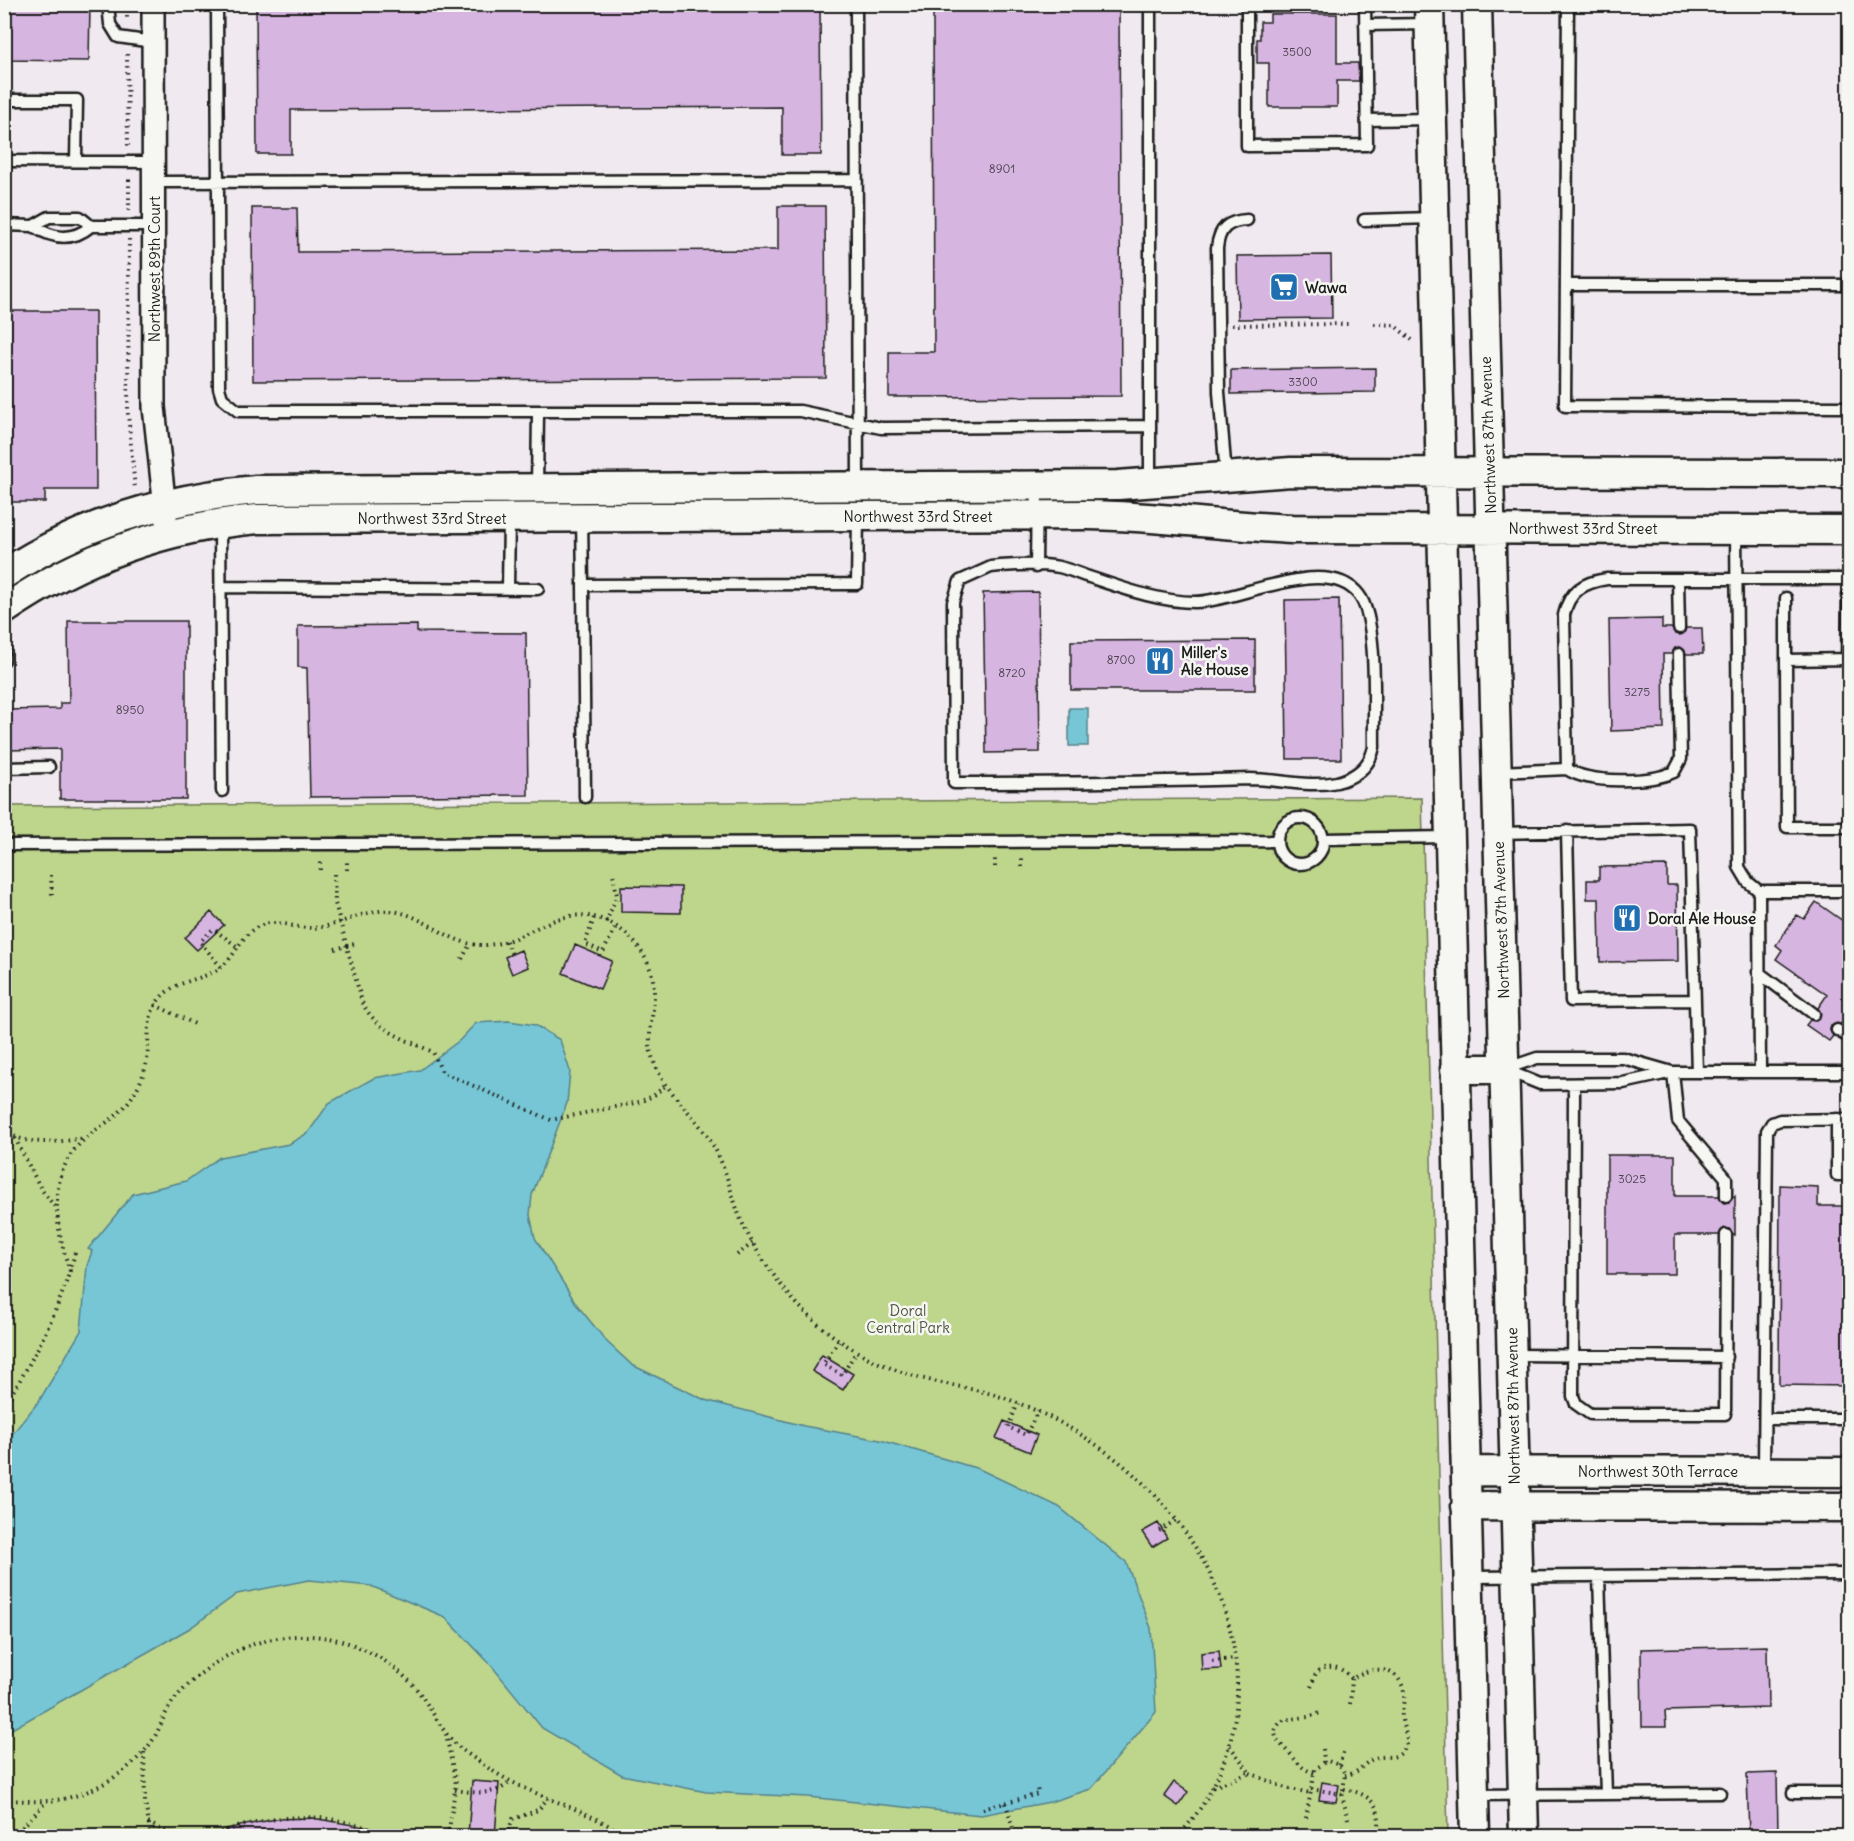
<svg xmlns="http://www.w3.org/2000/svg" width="1854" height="1841" font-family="Delius,sans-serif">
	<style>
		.green { fill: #bed58c; stroke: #6d7854; stroke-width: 1.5 }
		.water { fill: #77c6d5; stroke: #53828b; stroke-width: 1.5 }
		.building { fill: #d6b5e1; stroke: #1c1c1c; stroke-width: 1.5 }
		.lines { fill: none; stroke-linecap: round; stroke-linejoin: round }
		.lane-casing { stroke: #1c1c1c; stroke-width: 15 }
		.street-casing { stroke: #1c1c1c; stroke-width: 26 }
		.secondary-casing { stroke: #1c1c1c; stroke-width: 33 }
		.path { stroke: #1c1c1c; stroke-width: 4; stroke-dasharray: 1.5 4.5; stroke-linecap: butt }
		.lane { stroke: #f6f6f2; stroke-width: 10 }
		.street { stroke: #f6f6f2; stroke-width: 21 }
		.secondary { stroke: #f6f6f2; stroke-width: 28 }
		.labels { text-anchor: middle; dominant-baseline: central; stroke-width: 5; stroke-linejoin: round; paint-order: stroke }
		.number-label { font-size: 12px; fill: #4a424d }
		.street-label { font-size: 15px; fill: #1c1c1c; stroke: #f6f6f2 }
		.poi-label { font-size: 15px; font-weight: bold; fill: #1c1c1c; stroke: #f6f6f2; text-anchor: start }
		.park-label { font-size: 15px; fill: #4d543e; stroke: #f6f6f2 }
	</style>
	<rect width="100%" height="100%" fill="#f0e9ef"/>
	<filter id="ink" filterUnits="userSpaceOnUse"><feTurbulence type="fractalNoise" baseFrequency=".0167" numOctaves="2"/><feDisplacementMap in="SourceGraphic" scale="12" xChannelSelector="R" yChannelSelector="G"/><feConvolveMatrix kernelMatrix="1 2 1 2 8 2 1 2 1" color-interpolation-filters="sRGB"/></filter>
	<g filter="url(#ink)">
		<path class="green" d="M1422,798l26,1038h-1443v-1030z"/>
		<path class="water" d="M1069,708h19v38h-19z
			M509,1021l26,4 25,15 10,31 -3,32 -35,92 -2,20 5,23 42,67 30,37 25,23 73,35 99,26 76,14 99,29 80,38 67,55 25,66 5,84 -65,77 -41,13 -69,13 -173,-18 -102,-5 -84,-17 -80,-47 -51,-63 -46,-48 -74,-31 -62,-6 -72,14 -47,34 -185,105v-290l34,-42 42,-70 6,-65 5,-15 -4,-2 45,-55 53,-13 34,-24 69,-13 19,-11 21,-30 45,-25 46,-8 40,-30 16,-17z"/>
		<path class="building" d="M4,4h86l-1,57 -85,-1z
			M256,4h564l1,151h-39v-48l-491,3v44h-34z
			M933,4h186l2,392 -232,1v-45h45z
			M1270,14h67v49h21l1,18h-22v26h-68v-44h-12v-24h3v-17h10z
			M778,206h47l1,172 -573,3 -1,-173h45l1,44 480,-2z
			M1331,255l1,63 -94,1 -1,-63z
			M4,311h91l1,179h-51v12h-41z
			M1375,368v24l-144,2v-24z
			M1038,592l2,160 -54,1 -3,-160z
			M1339,599l2,160h-54l-2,-159z
			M1662,619v9h9l8,7 4,-1 3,-6h16l1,26h-16l-8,-7 -4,1 -3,6h-9l1,75 -53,2 -2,-111z
			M68,621h118v178h-126v-50l-56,1v-40l56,-1v-6h9z
			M417,625v7l109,1 2,162 -218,2 -3,-129 -9,-1v-41z
			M1255,640v50h-184v-49z
			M1667,866v19h10l1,76 -78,1 -1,-63h-12v-19h12v-13z
			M621,886l60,1v26l-60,-1z
			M1816,902l34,24v86l-9,12 -10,2 -1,4 3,6 -4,5 -23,-16 4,-5 6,1 4,-3 -2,-10 9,-13 -51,-36 6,-9 -6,-5 21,-30 7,4z
			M211,912l13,13 -27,25 -12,-12z
			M575,945l37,16 -12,28 -37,-16z
			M521,950l7,17 -16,7 -7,-17z
			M1607,1155h68v41h44l6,7 10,-7v39l-10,-7 -6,7h-44v39h-68z
			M1780,1185l38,2v19h32v180l-71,-1z
			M822,1355l31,19 -10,16 -31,-19z
			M1004,1421l33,14 -7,17 -34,-14z
			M1158,1523l9,15 -15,9 -10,-15z
			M1767,1646l1,62 -103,3 1,16h-24l-1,-78z
			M1219,1651l2,18 -19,1 -1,-17z
			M1777,1773l1,63h-29l-2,-62z
			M472,1781l27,2 -4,53h-27z
			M1174,1782l14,10 -10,14 -14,-10z
			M1322,1782l17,3 -3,17 -17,-2z
			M312,1818l59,10 -1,8h-144l-1,-7 51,-10z"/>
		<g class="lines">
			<g class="lane-casing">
				<path id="lane" d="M108,4l2,20 8,13 35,5
					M217,4l2,384 3,10 16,13h562l81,17 269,-2
					M856,4l2,480
					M1150,4v477
					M1247,4v142l120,-1 -2,-141
					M1568,4l-3,402 285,1
					M1365,25l63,-1
					M4,100h73l-1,61
					M1367,120l65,-1
					M4,161l150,1
					M154,182l702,-2
					M1364,220l68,-2
					M4,225l29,1 16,-9h31l11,9h63
					M33,226c20,13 39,16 58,0
					M1566,285h284
					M1226,475l-7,-83 -2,-144c2,-20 11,-27 30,-28
					M537,487l1,-74
					M582,518l1,67 274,-1 1,-66
					M220,526l2,265
					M1736,531l3,336 9,15 11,9
					M991,567c20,-2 47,-4 68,0 10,2 20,7 30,10 33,11 71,25 106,25 43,0 132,-49 164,-7 20,26 14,117 15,152 -4,19 -18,30 -37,35 -28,6 -59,-3 -87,-3 -98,3 -197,4 -296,4l-1,-181 7,-21z
					M1036,567l1,-81
					M1678,579l1,49
					M583,585l2,212
					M221,587l317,2
					M508,589l1,-71
					M1786,598v62
					M4,634v26
					M1847,659l1,-63
					M1850,659l-64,1 1,167h63
					M4,768l45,-1
					M1567,769c22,15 82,14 107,3l7,-13 -2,-105
					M1497,772l70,-3 -3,-154c5,-24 20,-33 43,-36h243
					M1277 841a23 23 0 1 1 46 0a23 23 0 1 1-46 0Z
					M1567,831l4,170 123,-1
					M1499,833l191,-4 7,243
					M1323,839l125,-2
					M4,845l1273,-4
					M1758,972l56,42
					M1837,1030l13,8
					M1505,1069l32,-11h86l49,14
					M1506,1070l34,14 83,-1 50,-11h177
					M1673,1072l5,49 48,57v18
					M1760,1072l-1,-181h91
					M1574,1084l-1,312 3,8 14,10h135l1,-179
					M1837,1119v56h13
					M1513,1355l213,2
					M1765,1419h85
					M1764,1471l3,-340 5,-8 8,-3 70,-1
					M1599,1576l7,218
					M1469,1577l381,-3
					M1793,1793h57
					M1474,1795l246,-2"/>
			</g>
			<g class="street-casing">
				<path id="street" d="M153,4l1,403 12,111"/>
			</g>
			<g class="secondary-casing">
				<path id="secondary" d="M1429,4l46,1832
					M1477,4l47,1832
					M4,574c76,-50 162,-76 252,-84l862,-5 173,-13 559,1
					M4,610c77,-53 162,-83 254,-91l830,-4c69,1 136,11 205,14l557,1
					M1455,1069h50
					M1466,1471l384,1
					M1466,1506l384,1"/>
			</g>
			<path class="path" d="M127,4v18
				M127,54l1,94
				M129,211v-35
				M129,239l-1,175 7,75
				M1374,324l20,1 18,15
				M1232,325l120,-1
				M995,867v-11
				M1022,867v-11
				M320,870v-11
				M347,870v-11
				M334,874l1,29 27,99c14,29 43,37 71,50l9,20 109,48 88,-18 14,-6 13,-11
				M51,875l1,20
				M594,918l-9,26 18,8 13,-25
				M606,922l11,-27 -4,-21
				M506,941l7,16
				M335,949l23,-6
				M462,959l8,-15
				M221,967l-21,-25 13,-13 25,18
				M155,1005l42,20
				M4,1130c21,17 55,12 80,8
				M15,1138l26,51 14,18
				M737,1255l16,-12
				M70,1271c-15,-44 -25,-99 16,-133 13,-12 28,-18 39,-32 11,-13 19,-29 22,-46 3,-21 -2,-41 11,-59 16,-22 42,-19 62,-33 17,-12 21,-36 42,-43 16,-6 34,4 50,3 28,-1 52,-20 80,-17 35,4 57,36 95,34 43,-3 69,-43 117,-25 28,12 50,41 50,71 1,26 -10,46 0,71 12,32 42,53 59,83 12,21 17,44 25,67 8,22 21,43 35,62 35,51 88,88 148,104 29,8 60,11 89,22 110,40 210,137 225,257 9,65 -12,132 -57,179
				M839,1341l-16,23 19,11 14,-23
				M1018,1403l-10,24 18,8 12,-24
				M4,1406c31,-48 58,-101 72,-157
				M1159,1531l17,-11
				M1212,1661l23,-2
				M1311,1687l5,-14c13,-11 26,-6 36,6 17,-13 47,-15 52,13 1,9 -3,18 -2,27 1,12 10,21 1,32 -8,10 -20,3 -30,8 -12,6 -13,14 -28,16
				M1350,1704l2,-25
				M446,1734l10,50 -8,52
				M1323,1749l1,13
				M144,1752l1,50 6,34
				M1339,1765l5,-15
				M1250,1773l35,15 26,5
				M1314,1773c-12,-4 -15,-9 -23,-18 -10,-11 -26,-22 -7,-35l24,-3 15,-5
				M1213,1787l37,-14 -20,-27
				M1311,1789l32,5
				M1344,1789c21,4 36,12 35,36
				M455,1790c21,3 40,6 55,-8
				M4,1800c14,0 28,2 41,1 39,-1 82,-26 105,-57 10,-13 13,-30 24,-44 60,-72 161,-89 232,-22 18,16 26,37 40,55 10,14 25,23 38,32 44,32 98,40 141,71
				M1006,1803l9,33
				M983,1809l55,-15 -1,-7
				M1306,1818l9,-49 13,-8 11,4c11,10 2,21 4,33 1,9 5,14 5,24
				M148,1823l28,13
				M14,1836l32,-34
				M209,1836c67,-23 114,-27 180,0
				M429,1836l21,-4
				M506,1836l7,-17 25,-9 10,-12"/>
			<use href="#lane" class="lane"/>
			<use href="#street" class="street"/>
			<use href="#secondary" class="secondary"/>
		</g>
	</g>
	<defs>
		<g id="supermarket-square" transform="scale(1.5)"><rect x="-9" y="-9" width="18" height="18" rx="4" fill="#1f6fb2" stroke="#f6f6f2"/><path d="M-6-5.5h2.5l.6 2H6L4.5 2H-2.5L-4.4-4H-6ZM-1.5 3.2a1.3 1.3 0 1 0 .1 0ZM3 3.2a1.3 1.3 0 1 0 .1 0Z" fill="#fff"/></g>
		<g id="restaurant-square" transform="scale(1.5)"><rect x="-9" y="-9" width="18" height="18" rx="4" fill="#1f6fb2" stroke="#f6f6f2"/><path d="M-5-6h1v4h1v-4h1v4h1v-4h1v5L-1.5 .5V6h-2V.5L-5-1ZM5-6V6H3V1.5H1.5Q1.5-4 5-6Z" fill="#fff"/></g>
	</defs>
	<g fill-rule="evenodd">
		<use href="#supermarket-square" x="1284" y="287"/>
		<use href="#restaurant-square" x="1160" y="661"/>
		<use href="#restaurant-square" x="1627" y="918"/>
	</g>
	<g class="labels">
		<g class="number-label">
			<text x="1297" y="51">3500</text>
			<text x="1002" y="168">8901</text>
			<text x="1303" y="381">3300</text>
			<text x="1121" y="659">8700</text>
			<text x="1012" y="672">8720</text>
			<text x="1637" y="691">3275</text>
			<text x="130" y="709">8950</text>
			<text x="1632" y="1178">3025</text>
		</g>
		<g class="street-label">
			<text transform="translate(154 269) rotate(-90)">Northwest 89th Court</text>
			<text transform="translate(1488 435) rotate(-92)">Northwest 87th Avenue</text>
			<text x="918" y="516">Northwest 33rd Street</text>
			<text x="432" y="518">Northwest 33rd Street</text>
			<text x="1583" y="528">Northwest 33rd Street</text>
			<text transform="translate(1501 920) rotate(-92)">Northwest 87th Avenue</text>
			<text transform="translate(1513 1406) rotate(-91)">Northwest 87th Avenue</text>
			<text x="1658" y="1471">Northwest 30th Terrace</text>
		</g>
		<g class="poi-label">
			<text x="1305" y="287">Wawa</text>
			<text x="1181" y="652">Miller's<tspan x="1181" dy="17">Ale House</tspan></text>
			<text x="1648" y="918">Doral Ale House</text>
		</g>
		<g class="park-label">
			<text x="908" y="1310">Doral<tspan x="908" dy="17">Central Park</tspan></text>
		</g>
	</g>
	<rect width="1854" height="1841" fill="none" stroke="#f6f6f2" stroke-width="24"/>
	<rect x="12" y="12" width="1830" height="1817" fill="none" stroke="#1c1c1c" stroke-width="2" filter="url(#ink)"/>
</svg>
